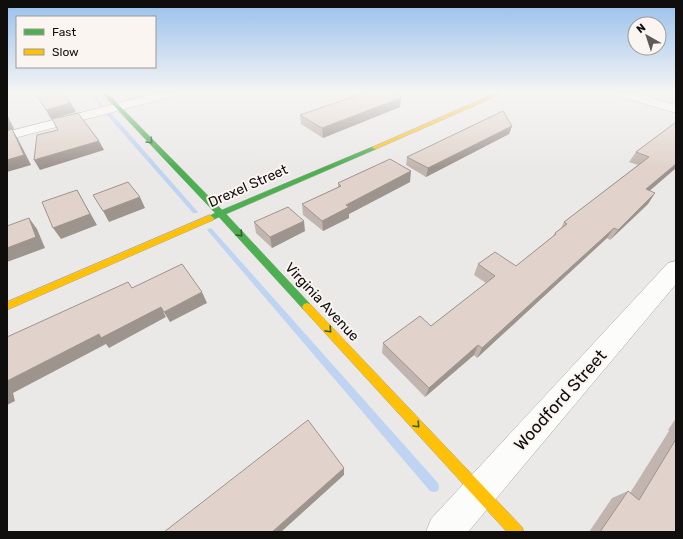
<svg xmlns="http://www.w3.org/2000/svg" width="683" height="539" font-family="Rubik,sans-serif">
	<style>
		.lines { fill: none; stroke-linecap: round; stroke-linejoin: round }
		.stream { fill: #bfd3f2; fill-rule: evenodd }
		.street-casing { stroke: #a8a6a4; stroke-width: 1 }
		.fast-casing { stroke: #a8a6a4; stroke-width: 1 }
		.slow-casing { stroke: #a8a6a4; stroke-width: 1 }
		.street { fill: #fcfcfb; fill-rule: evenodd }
		.fast { fill: #4caf50; fill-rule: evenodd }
		.slow { fill: #ffc107; fill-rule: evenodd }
		.wall { fill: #c2b5af }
		.shaded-wall { fill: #9e948e }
		.building { fill: #e1d3cb; stroke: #9e948e }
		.oneway { stroke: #2e5e2e }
		.labels { text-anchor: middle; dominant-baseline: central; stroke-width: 4; stroke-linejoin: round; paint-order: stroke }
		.street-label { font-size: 14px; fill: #100e0d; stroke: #fbf5f2 }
		.near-street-label { font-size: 17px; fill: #100e0d; stroke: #fbf5f2 }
	</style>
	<rect width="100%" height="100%" fill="#ebe9e7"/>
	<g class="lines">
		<path class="stream" d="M89,93h4l10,12v2h-2z
			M107,113h4l86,98 1,1 -1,1h-4l-86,-98z
			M210,228l2,1 226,254 1,4 -1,4 -4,1 -4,-1 -222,-260 -1,-1z"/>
		<g class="street-casing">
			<path id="street" d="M157,93h19l-2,3 -167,44v-8z
				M617,93h18l41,12v8l-57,-17z
				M676,261v23l-208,248h-42l5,-13 237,-256z"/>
		</g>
		<g class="fast-casing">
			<path id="fast" d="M102,93h5l115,117 150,-63h4v2l-150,65 84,90 2,3 -2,3 -3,1 -3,-1 -85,-93 -9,4 -3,-1 -1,-2 9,-5z"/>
		</g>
		<g class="slow-casing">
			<path id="slow" d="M496,93h7l-127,56 -5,-1z
				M210,215l4,3 -1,2 -206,90v-8z
				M307,303l3,1 212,223 2,5h-17l-203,-222 -2,-3 2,-3z"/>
		</g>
		<use href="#street" class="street"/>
		<use href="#fast" class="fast"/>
		<use href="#slow" class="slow"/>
	</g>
	<path class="wall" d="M400,107l-77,31 -22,-14 -1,-9z
		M676,122v46l-27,23 6,2 -7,11 -38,36 -3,-2 -130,120 -3,-3 -49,42 -43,-44 1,-10 48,-17 55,-43 -12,-8 4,-11 38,2 37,-30 2,-3 6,-5 3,-6 74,-57 -9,-3 7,-10z
		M512,126l-3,8 -83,43 -20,-12 1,-8z
		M410,182l-61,32v4l-26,13 -20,-16 -1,-11 36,-17v-4z
		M254,222l51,9 -33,17 -16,-15z
		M676,418v114h-87l23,-34 16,-7 2,2 39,-62 -1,-1z"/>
	<path class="shaded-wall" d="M401,98l-1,9 -77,31 -1,-10z
		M71,103l5,9 -25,7 -5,-9z
		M7,114l7,15 -7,2z
		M512,126l-3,8 -83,43 2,-9z
		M12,129l6,10 13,26 -24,7v-12z
		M99,141l5,9 -64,20 -6,-10z
		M676,164v4l-37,32 7,-11z
		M411,171l-1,11 -61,32v4l-26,13 -1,-10 24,-16z
		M77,190l20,35 -36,14 -8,-11z
		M655,193l-7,11 -38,36 8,-10z
		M140,197l5,11 -36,14 -6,-11z
		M29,218l8,11 8,19 -38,14v-14z
		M304,221l1,10 -33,17 -2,-11z
		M614,228l-7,10 -130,120 5,-10z
		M202,292l5,11 -37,19 -6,-10z
		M161,307l5,10 -57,31 -3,-4 -93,49 2,8 -8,4v-24l92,-47z
		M478,345l-4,10 -49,42 4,-9z
		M344,468v7l-63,57h-9z"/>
	<path class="building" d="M35,93h28l8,10 -25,7z
		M364,93h35l2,5 -79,30 -22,-13z
		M503,111l9,15 -84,42 -21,-11z
		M78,113l21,28 -65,19 3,-25 21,-5 -6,-11z
		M676,122v42l-30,25 9,4 -37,37 -4,-2 -132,120 -4,-3 -49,43 -46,-45 37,-27 11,10 64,-50 -17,-12 17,-12 21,14 40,-32 -1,-1 12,-9 -3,-2 85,-65 -13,-5z
		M12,129l12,26 -17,5v-29z
		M390,159l21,12 -65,34 3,2 -27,14 -20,-17 39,-18 -3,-3z
		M128,182l12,15 -37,14 -10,-16z
		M77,190l13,24 -37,14 -11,-26z
		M288,207l16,14 -34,16 -16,-15z
		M29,218l7,19 -29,11v-22z
		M182,264l20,28 -38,20 -3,-5 -60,31 -2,-4 -92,47v-44l121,-55 4,6z
		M308,420l36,48 -72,64h-108z
		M676,439v93h-76l28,-41 11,9z"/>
	<defs><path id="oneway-chevron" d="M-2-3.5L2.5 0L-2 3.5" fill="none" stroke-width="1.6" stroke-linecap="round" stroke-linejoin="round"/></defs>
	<g class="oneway">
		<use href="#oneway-chevron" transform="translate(150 141) rotate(46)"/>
		<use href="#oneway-chevron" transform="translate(240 234) rotate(47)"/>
		<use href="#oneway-chevron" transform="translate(329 330) rotate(47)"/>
		<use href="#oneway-chevron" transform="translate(417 425) rotate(47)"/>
	</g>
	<linearGradient id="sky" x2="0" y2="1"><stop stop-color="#97c0ec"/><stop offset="0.55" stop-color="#f6f5f4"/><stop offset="1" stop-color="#f6f5f4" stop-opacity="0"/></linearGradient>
	<rect width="683" height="168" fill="url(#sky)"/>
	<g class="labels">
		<g class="street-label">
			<text transform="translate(248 186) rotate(-24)">Drexel Street</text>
			<text transform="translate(322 302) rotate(47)">Virginia Avenue</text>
		</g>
		<g class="near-street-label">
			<text transform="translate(560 400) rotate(-48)">Woodford Street</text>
		</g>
	</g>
	<rect width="683" height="539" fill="none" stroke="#100e0d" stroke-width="16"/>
	<rect x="16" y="16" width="140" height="52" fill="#fbf5f2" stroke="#9d9996"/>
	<rect x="24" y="29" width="20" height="6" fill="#4caf50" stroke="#9d9996"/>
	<text x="52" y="36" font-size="12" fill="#100e0d">Fast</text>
	<rect x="24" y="49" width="20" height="6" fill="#ffc107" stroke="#9d9996"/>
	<text x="52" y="56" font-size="12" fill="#100e0d">Slow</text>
	<g transform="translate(647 36) rotate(321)"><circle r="19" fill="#fbf5f2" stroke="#9d9996"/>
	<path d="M0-3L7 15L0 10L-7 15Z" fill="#5d5b59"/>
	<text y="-6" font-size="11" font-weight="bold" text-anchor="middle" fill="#100e0d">N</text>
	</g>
</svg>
